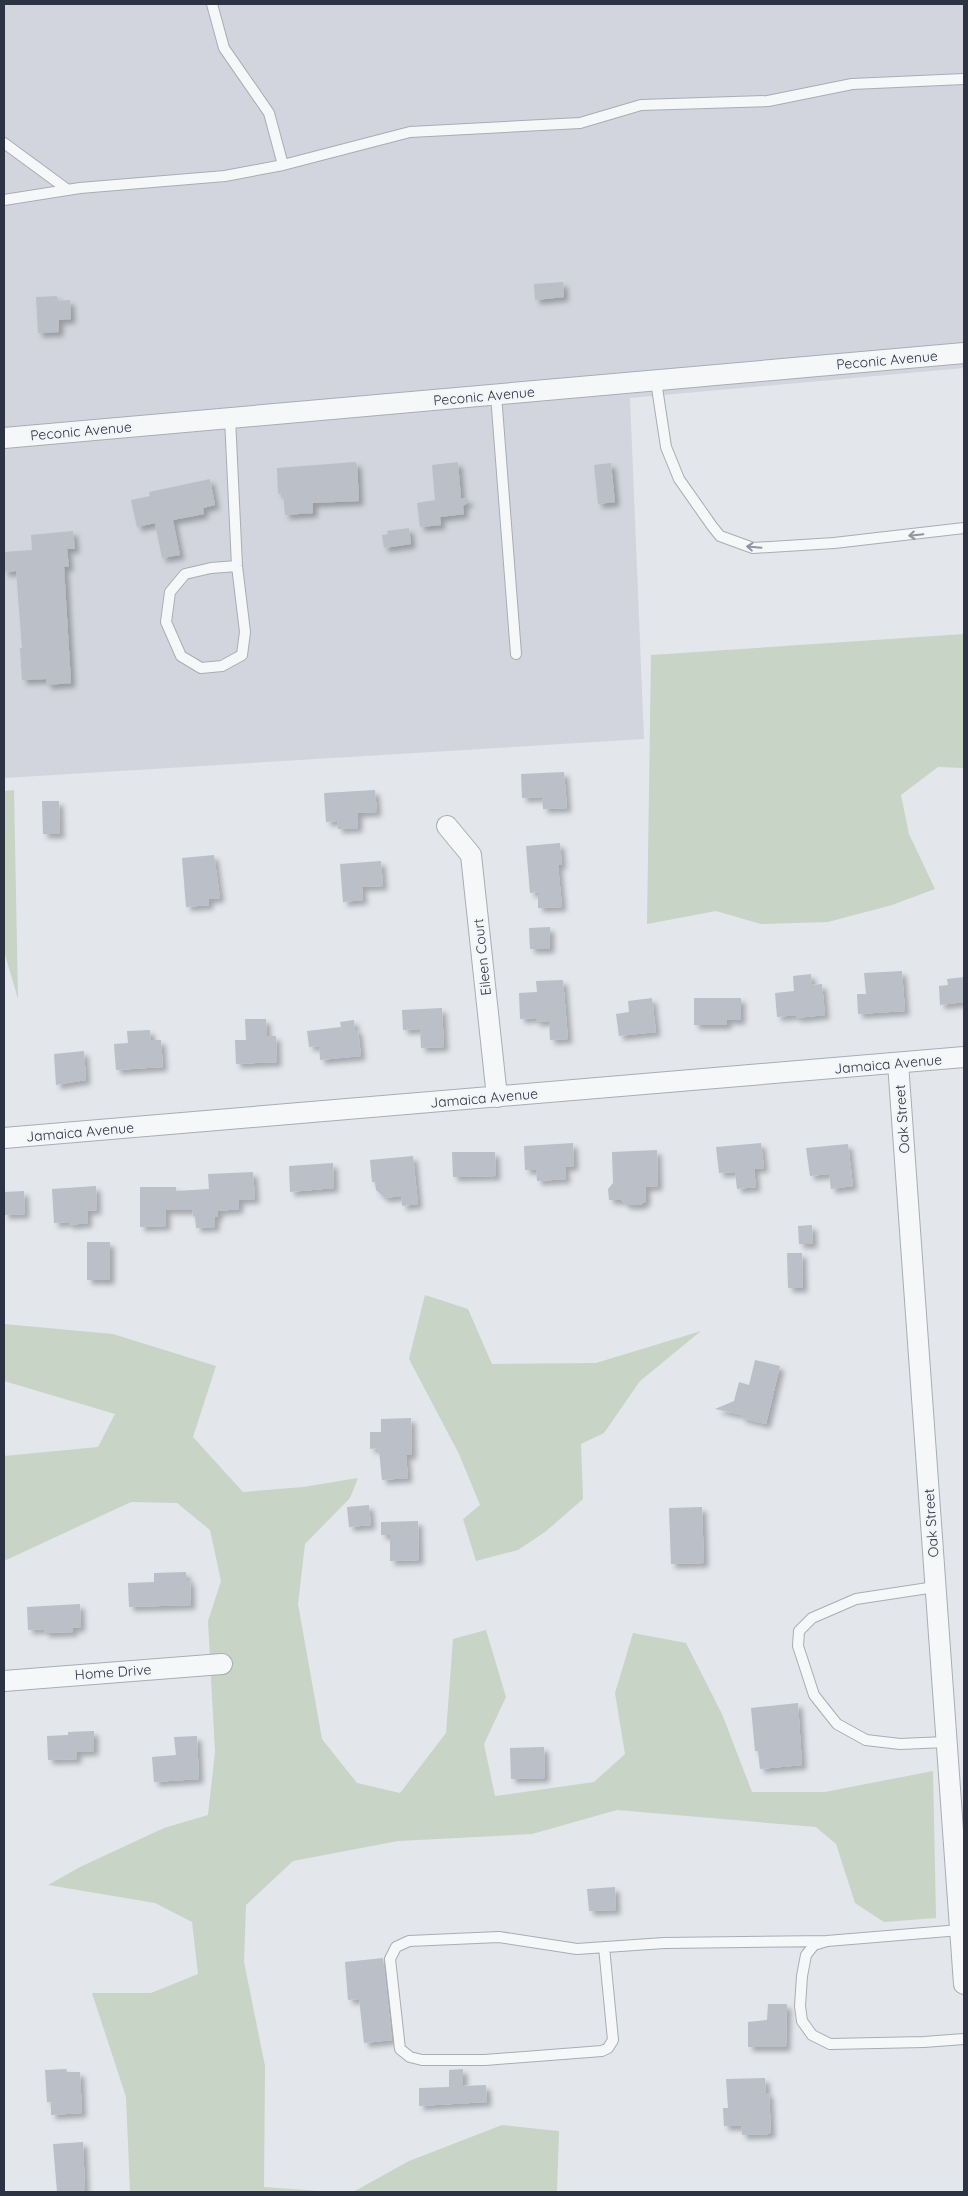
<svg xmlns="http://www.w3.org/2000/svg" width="968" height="2196" font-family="Quicksand,sans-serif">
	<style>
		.built { fill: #d2d5dd }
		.green { fill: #c8d4c5 }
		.building { fill: #bbbfc7; filter: url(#shadow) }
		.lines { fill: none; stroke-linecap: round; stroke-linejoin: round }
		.lane-casing { stroke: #a8adb5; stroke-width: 12 }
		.street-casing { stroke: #a8adb5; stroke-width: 22 }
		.lane { stroke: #f6f7f9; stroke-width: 10 }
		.street { stroke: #f6f7f9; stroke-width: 20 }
		.oneway { stroke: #91959e }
		.labels { text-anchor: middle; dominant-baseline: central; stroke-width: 4.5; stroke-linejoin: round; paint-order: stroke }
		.street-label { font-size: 14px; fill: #2c3342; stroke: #f3f5f8 }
	</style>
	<defs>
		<filter id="shadow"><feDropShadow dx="4.5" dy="4.5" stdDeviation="2.5" flood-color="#0004"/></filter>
	</defs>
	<rect width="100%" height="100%" fill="#e3e6eb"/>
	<path class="built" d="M4,4h960v364l-334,30 14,341 -640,39z"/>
	<path class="green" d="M964,634v134l-26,-1 -37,28 8,39 26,55 -43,16 -64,17 -67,2 -45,-13 -69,13 4,-269z
		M14,790l4,209 -14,-48v-160z
		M425,1295l43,14 24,55 104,-1 105,-32 -61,50 -36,52 -23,11 2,55 -38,33 -27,18 -42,11 -13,-42 17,-14 -21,-51 -50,-95z
		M4,1324l109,10 103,32 -23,71 50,55 60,-5 55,-9 -8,20 -45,46 -7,60 24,135 35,44 43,10 46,-60 7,-94 33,-9 20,67 -22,47 11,52 99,-14 31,-28 -10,-61 18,-60 53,10 36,71 30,78h73l108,-21 3,147 -52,4 -29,-19 -19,-59 -20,-17 -199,-17 -85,24 -134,7 -105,20 -47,44 -2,57 21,104 -1,121 69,5h-203l-4,-95 -34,-104h59l47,-19 -6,-52 -37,-19 -107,-18 32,-18 84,-39 44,-13 7,-63 -7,-131 13,-40 -11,-51 -33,-27 -46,-1 -127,59v-105l94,-9 17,-33 -111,-33z
		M502,2125l57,6 -2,61h-204l56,-31z"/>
	<path class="building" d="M563,282l1,15 -29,3 -1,-16z
		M57,296l1,5 12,-1 1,19 -12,1v12l-21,1 -2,-36z
		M355,462l2,2 2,37 -46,2v10l-28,2 -2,-22 -5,1 -1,-26z
		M458,462l3,36 9,2 -7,6 1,8 -24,3 1,8 -21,2 -3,-24 18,-3 -3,-35z
		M611,463l4,39 -17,2 -4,-39z
		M210,479l5,26 -12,3 1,6 -31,6 7,35 -18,3 -7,-35 -18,4 -6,-27 19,-4 -1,-4z
		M409,528l2,16 -27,4 -2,-13 6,-1 -1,-3z
		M73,531l2,18h-8l2,18h-5l7,116 -24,2 -1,-6 -24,1 -2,-32h2l-6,-77 -12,1v-20l28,-2 -1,-15z
		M564,772l3,36 -24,1 -1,-12 -20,1 -1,-24z
		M375,790l2,22 -19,1v15l-20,1 -1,-8 -11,1 -2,-29z
		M42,801h17l1,33h-17z
		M560,843l2,22h-4l4,42 -24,1v-16l-8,1 -4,-47z
		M214,855l6,43 -11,1v6l-23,2 -4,-49z
		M381,861l2,25 -21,1 1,13 -20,2 -3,-38z
		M550,927v22h-20l-1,-21z
		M902,971l3,40 -47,3 -1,-20h9l-2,-21z
		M811,974l1,11 10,-1 3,31 -29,3v-3l-19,2 -2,-24 19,-2 -1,-15z
		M964,977v25l-24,3 -1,-19 9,-1 -1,-6z
		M563,980l5,59 -18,1 -1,-19 -13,1v-4l-16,1 -1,-26 18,-1 -1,-11z
		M652,998l4,34 -37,4 -3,-22 13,-2 -1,-11z
		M694,998h47v22h-14v5h-33z
		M442,1008l2,39 -23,1 -1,-19 -17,1 -1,-20z
		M245,1019h21l1,17h9l1,26 -41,2 -1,-24h11z
		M354,1020l1,10h3l3,26 -41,4 -1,-14 -10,1 -2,-16 34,-4 -1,-5z
		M150,1030l1,10h10l2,27 -47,3 -2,-26 14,-1 -1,-12z
		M84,1051l2,29 -30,5 -2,-31z
		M573,1143l1,23 -9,1 1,12 -29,2 -1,-11h-11l-1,-24z
		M761,1143l3,25 -10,1 2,18 -19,2 -2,-17 -16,1 -3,-26z
		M848,1144l5,42 -22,3 -2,-15 -19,2 -4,-28z
		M657,1150l1,36 -12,1v14l-6,4h-13l-6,-5h-12l-1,-11 5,-6 -1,-31z
		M452,1152h43l1,24 -43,1z
		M413,1156l5,48 -16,2 -1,-10 -16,2 -9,-8 -1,-8h-3l-2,-22z
		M333,1163l1,25 -44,4 -1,-26z
		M253,1172l2,27 -16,1v9l-21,2v6h-3v10l-19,1 -1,-12 -2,1 -1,-7h-26v16l-26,1v-40h36v4l33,-2 -1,-15z
		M96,1186l1,24 -10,1 1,12 -19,2v-3l-15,1 -2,-34z
		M24,1191l1,23 -21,1v-23z
		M812,1225l1,19h-14l-1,-18z
		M87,1242h23v38h-23z
		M787,1253h15l1,35h-15z
		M755,1360l25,6 -14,58 -25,-6 1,-3 -27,-6 19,-8 5,-19 10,3z
		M411,1418l1,37h-6l2,23 -26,2 -3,-29 -1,-3 -8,1v-17h11v-13z
		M369,1505l2,20 -22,2 -2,-20z
		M702,1507l2,56 -33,1 -2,-56z
		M418,1521l1,39 -29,1v-26h-9v-13z
		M186,1572l1,8h3l1,25 -62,2 -1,-24 26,-1v-9z
		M80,1604l1,23 -8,1v4l-28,1 -1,-4 -16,1 -1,-23z
		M798,1703l4,62 -42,4 -2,-18h-3l-4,-43z
		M94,1731v20l-17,1v7l-29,1 -1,-24 21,-1v-3z
		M197,1736l2,43 -45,3 -2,-25 24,-2 -2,-18z
		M544,1747l1,31 -34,1 -1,-31z
		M615,1887l1,23 -27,1 -2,-22z
		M383,1958l9,82 -28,3 -5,-44 -11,1 -3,-38z
		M768,2004h19l-1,43h-38v-25l19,-2z
		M66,2069l1,3h13l2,41 -31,2v-13h-4l-2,-32z
		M463,2069v17l23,-1 1,17 -68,4v-18l30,-1v-17z
		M765,2078l1,15h3l2,39 -2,2 -27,1 -1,-9h-17l-1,-18h5l-2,-29z
		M83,2142l2,48 -28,2 -4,-48z"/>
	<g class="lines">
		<g class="lane-casing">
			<path id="lane" d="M212,4l12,44 45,65 14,52
				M4,143l64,47
				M4,200l76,-12 145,-12 58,-11 127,-33 170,-9 61,-18 127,-4 84,-17 112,-5
				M656,381l10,66 13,32 33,47 8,10 33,12 81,-5 130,-15
				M496,395l20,259
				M230,418l7,148 8,66 -3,23 -20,11 -21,2 -20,-12 -15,-34 4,-30 15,-18 26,-6 26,-2
				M935,1587l-79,12 -44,19 -13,13 -1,15 16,49 23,29 29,16 34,4 46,-2
				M960,1930l-133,11 -13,4 -8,10 -4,21 -2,30 2,15 10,14 18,9 94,-2 40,-3
				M604,1947l9,93 -5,8 -6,3 -117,9h-63l-12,-3 -10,-8 -10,-90 6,-12 13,-6 90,-4 78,12 87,-6 163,-2"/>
		</g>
		<g class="street-casing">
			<path id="street" d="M4,438l960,-85
				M447,826l24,29 26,242
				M898,1063l66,921
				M4,1138l960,-81
				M4,1681l218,-17"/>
		</g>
		<use href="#lane" class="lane"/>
		<use href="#street" class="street"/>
	</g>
	<defs><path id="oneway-shaft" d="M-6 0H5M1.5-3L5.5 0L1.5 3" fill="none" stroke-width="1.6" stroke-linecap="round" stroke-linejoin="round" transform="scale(1.25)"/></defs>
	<g class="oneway">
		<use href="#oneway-shaft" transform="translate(916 535) rotate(174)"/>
		<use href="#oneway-shaft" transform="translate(754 547) rotate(-175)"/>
	</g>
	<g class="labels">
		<g class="street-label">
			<text transform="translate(887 360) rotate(-5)">Peconic Avenue</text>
			<text transform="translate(484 396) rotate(-5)">Peconic Avenue</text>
			<text transform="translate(81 431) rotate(-5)">Peconic Avenue</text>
			<text transform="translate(482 957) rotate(-96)">Eileen Court</text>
			<text transform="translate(888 1064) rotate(-5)">Jamaica Avenue</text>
			<text transform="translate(484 1098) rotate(-5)">Jamaica Avenue</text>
			<text transform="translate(902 1119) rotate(-94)">Oak Street</text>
			<text transform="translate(80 1132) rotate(-5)">Jamaica Avenue</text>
			<text transform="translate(931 1523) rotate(-94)">Oak Street</text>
			<text transform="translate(113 1672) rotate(-4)">Home Drive</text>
		</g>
	</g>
	<rect width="968" height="2196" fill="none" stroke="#2c3342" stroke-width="10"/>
</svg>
